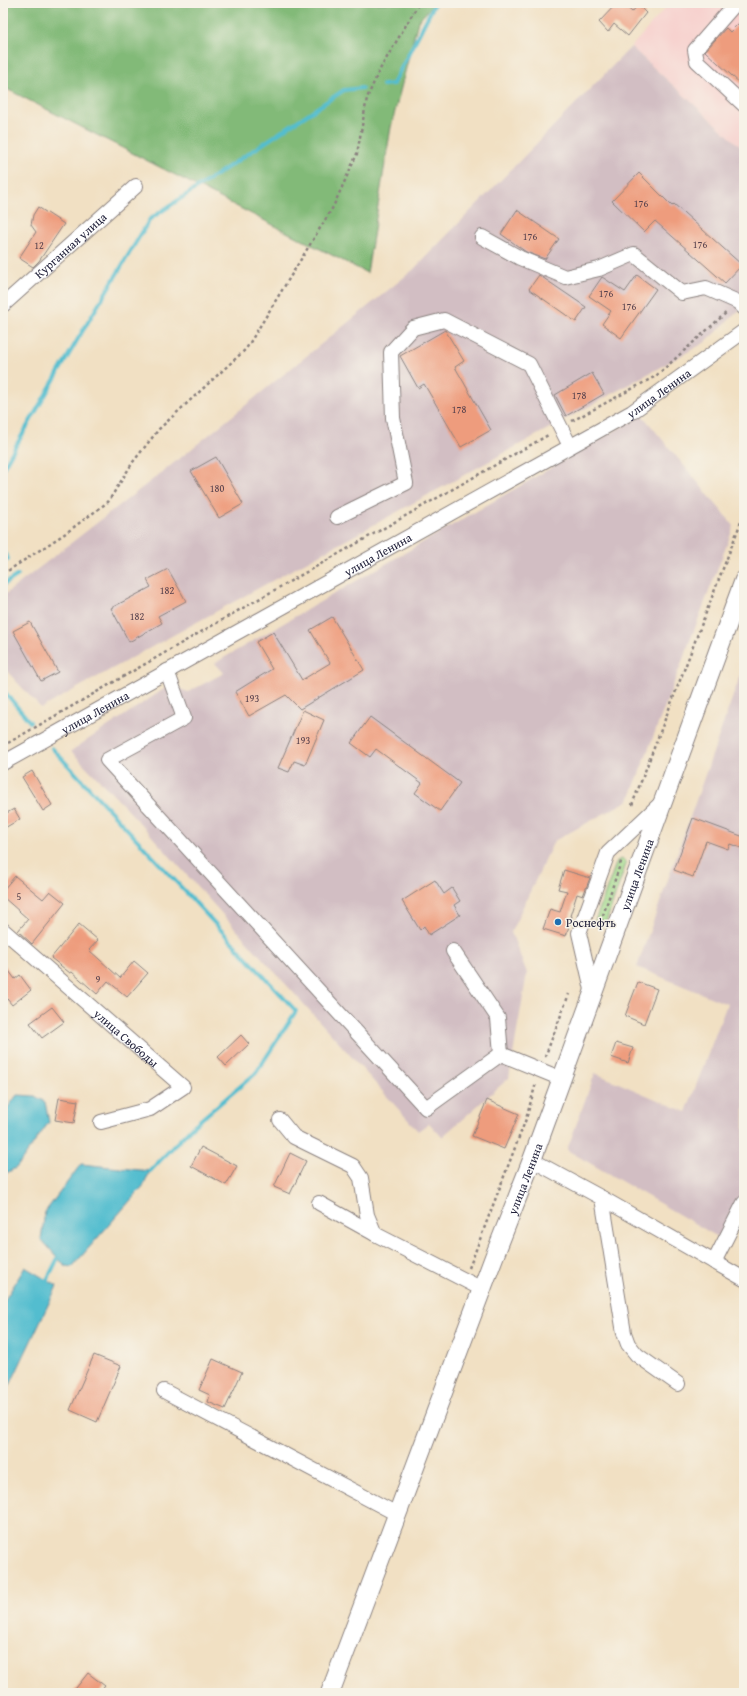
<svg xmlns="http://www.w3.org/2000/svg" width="747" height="1696" font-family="'Gentium Book Plus',serif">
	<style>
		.built { fill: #f7d0cd }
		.industrial { fill: #d2bec3 }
		.green { fill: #a3da8c; stroke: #627e64 }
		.forest { fill: #82ba78; stroke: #526e5a }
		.water { fill: #53bdcf; stroke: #3a7085 }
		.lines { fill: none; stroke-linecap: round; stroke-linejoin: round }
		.stream { stroke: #53bdcf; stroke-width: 4 }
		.building { fill: #ee9c7d }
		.minor-casing { stroke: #8a817f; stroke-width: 16 }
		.major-casing { stroke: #8a817f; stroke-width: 20 }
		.path { stroke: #8a817f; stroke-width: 2.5; stroke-dasharray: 3 3; stroke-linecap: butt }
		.minor { stroke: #fff; stroke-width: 14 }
		.major { stroke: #fff; stroke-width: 18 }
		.poi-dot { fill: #1f6fb2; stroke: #f7f3e8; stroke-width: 1.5 }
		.labels { text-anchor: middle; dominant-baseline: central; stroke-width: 3; stroke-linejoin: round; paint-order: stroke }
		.number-label { font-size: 10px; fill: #55404c }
		.street-label { font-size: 12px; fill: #22223b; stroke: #f7f3e8 }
		.poi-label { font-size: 12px; fill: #22223b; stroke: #f7f3e8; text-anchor: start }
	</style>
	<rect width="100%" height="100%" fill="#f7f3e8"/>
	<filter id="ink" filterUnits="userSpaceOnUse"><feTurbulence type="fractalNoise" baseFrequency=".025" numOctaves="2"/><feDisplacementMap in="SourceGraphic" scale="8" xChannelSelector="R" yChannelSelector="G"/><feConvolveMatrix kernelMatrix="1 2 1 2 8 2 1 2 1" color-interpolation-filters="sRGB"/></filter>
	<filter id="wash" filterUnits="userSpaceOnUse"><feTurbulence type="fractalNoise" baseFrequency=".012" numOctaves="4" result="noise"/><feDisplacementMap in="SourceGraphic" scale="16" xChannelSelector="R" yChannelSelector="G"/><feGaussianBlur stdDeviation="0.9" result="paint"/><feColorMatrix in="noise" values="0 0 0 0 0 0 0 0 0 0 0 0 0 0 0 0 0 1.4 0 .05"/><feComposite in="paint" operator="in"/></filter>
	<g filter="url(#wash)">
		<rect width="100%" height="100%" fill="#f1e0c3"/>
		<path class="built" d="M670,3h74v147l-113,-103z"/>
		<path class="industrial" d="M631,47l113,103v156l-40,37 -663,365 -38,-41v-71l176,-137 234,-189z
			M642,415l92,111 -105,274 -75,41 -43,91 16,41 -18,105 -67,59 -13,-14 -11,8 -78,-87 -212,-234 -57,-59 99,-66 18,7 36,-19 -9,-10z
			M744,665v525l-26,47 -151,-87 28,-77 91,39 41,-108 -90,-37z"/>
		<path class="green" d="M621,859l3,1 2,4 -21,61 -5,2 -3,-1 -2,-5 22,-60z"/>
		<path class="forest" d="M3,3h432l-17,18 -27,106 -24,146 -364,-186z"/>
		<path class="water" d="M17,1095l18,1 10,6 4,20 -32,45 -14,8v-61z
			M81,1164l69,7 -6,14 -72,82 -7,-1 -24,-27 4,-27z
			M25,1267l32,19 -47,99h-7v-82z"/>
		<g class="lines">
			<path class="stream" d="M383,85l10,-1 42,-81
				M3,468l79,-136 68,-113 194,-129 18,-2
				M3,552l5,7
				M3,585l15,-10
				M3,690l27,32
				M52,748l244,263 -40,62 -64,54 -42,44
				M47,1280l11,-22"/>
		</g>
		<g id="blocks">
			<path class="building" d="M617,3h5l10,9 6,-7 8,8 -18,23 -14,-12 -6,8 -9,-10z
				M744,18v69l-39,-36 21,-23 4,4z
				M639,173l33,33 2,-2 68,61 -17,18 -70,-62 -11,11 -32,-31z
				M38,207l26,17 -25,37 -6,6 -14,-9 17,-26 -5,-7 2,-10z
				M517,210l42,29 -14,20 -19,-7 -25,-18z
				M539,275l47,32 -10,15 -47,-33z
				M637,275l19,14 -35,49 -19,-14 9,-13 -22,-15 13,-19 23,15z
				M445,330l19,31 -9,6 36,63 -30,17 -37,-63 -6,4 -18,-32z
				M592,373l12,21 -38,22 -11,-21z
				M216,457l27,47 -24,14 -28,-47z
				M168,569l18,32 -28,15 4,7 -33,19 -18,-34 40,-21 -4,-7z
				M332,617l32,53 -64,39 -14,-14 -37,21 -14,-24 37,-23 -16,-27 17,-10 29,48 28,-17 -20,-33z
				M30,622l28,50 -17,9 -28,-50z
				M303,710l21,10 -19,45 -11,-4 -5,11 -11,-4z
				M370,717l90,66 -20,28 -25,-18 7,-10 -46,-34 -6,8 -19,-14z
				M32,771l20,34 -9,6 -21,-34z
				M14,809l6,10 -17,10v-14z
				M693,818l51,19v12l-14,-5 -2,5 -22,-8 -13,36 -19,-7z
				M564,870l26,8 -7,18 -6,-2 -7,22h2l-6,20 -23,-7 7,-20 10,3 7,-21 -9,-2z
				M15,876l28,23 7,-8 15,12 -33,41 -14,-13 10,-12 -25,-22v-7z
				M435,880l9,14 8,-6 8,13 -6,4 6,10 -31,20 -5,-9 -4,4 -18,-29z
				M79,924l19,16 -9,10 31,28 14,-17 14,12 -21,24 -19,-16 -11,13 -25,-22 -2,1 -19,-15z
				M3,963l12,16 5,-4 11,15 -19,15 -9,-11z
				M638,982l19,7 -13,35 -19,-8z
				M52,1007l12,15 -22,16 -12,-15z
				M241,1035l8,9 -23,22 -8,-9z
				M616,1043l17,5 -5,15 -17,-6z
				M59,1098l19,3 -4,22 -19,-3z
				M487,1100l32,14 -15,35 -32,-13z
				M201,1147l36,19 -11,19 -35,-19z
				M290,1153l16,8 -16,33 -16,-7z
				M94,1355l27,11 -24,56 -27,-12z
				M213,1359l29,13 -17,37 -17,-7 2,-7 -11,-5z
				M88,1673l17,13 -6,7h-27z"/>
		</g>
	</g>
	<g filter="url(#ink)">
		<use href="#blocks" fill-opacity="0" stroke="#8a817f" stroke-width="1"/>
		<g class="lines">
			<g class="minor-casing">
				<g id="minor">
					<path d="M736,3l-41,47 2,11 47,44"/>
					<path d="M482,237l38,21 45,19 34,-8 35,-15 48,39 24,-5 32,14 6,6"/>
					<path id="s1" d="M3,305l133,-119"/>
					<path d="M337,517l69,-34 -13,-65 -2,-66 22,-24 31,-8 85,44 41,82"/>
					<path d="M167,671l17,47 -77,42 319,348 75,-54 61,25"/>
					<path id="s2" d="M3,763l629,-351 112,-81"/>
					<path id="s3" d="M3,930l180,157 -33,22 -49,13"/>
					<path d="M453,951l45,67 3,36"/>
					<path d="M593,994l-14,-61 29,-80 55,-52"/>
					<path d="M280,1120l14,17 59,29 8,12 6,37 8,19"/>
					<path d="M532,1160l70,38 142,81"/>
					<path d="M602,1198l22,135 4,11 9,11 41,29"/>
					<path d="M319,1203l56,31 107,55"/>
					<path d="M714,1262l30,-59"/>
					<path d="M164,1391l233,123"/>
				</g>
			</g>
			<g class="major-casing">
				<g id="major">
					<path id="s4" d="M330,1693l164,-436 38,-97 212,-580"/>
				</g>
			</g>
			<path class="path" d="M572,421l84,-45 71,-64
				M3,574l60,-39 45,-33 25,-40 26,-33 87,-80 87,-142 24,-53 10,-56 12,-27 40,-68
				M8,743l219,-126 323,-183
				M632,805l112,-291
				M599,927l23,-68
				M545,1057l24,-63
				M469,1268l57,-149 10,-36"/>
			<use href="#minor" class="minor"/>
			<use href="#major" class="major"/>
		</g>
	</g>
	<circle class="poi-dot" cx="558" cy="922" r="4"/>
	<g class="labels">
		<g class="number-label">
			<text x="641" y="203">176</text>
			<text x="530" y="236">176</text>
			<text x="700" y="244">176</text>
			<text x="39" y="245">12</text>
			<text x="606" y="293">176</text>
			<text x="629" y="306">176</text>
			<text x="579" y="395">178</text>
			<text x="459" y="409">178</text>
			<text x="217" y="488">180</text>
			<text x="167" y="590">182</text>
			<text x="137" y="616">182</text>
			<text x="252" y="698">193</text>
			<text x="303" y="740">193</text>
			<text x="19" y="896">5</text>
			<text x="98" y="979">9</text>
		</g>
		<g class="street-label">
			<text stroke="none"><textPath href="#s1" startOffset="90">Курганная улица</textPath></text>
			<text stroke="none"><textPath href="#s2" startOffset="753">улица Ленина</textPath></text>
			<text stroke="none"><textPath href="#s2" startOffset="429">улица Ленина</textPath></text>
			<text stroke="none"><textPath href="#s2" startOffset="105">улица Ленина</textPath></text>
			<text stroke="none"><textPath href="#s4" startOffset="874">улица Ленина</textPath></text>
			<text stroke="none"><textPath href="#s3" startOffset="164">улица Свободы</textPath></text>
			<text stroke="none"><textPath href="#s4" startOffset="550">улица Ленина</textPath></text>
		</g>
		<g class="poi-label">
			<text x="566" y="922">Роснефть</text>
		</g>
	</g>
	<rect width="747" height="1696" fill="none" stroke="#f7f3e8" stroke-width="16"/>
</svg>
